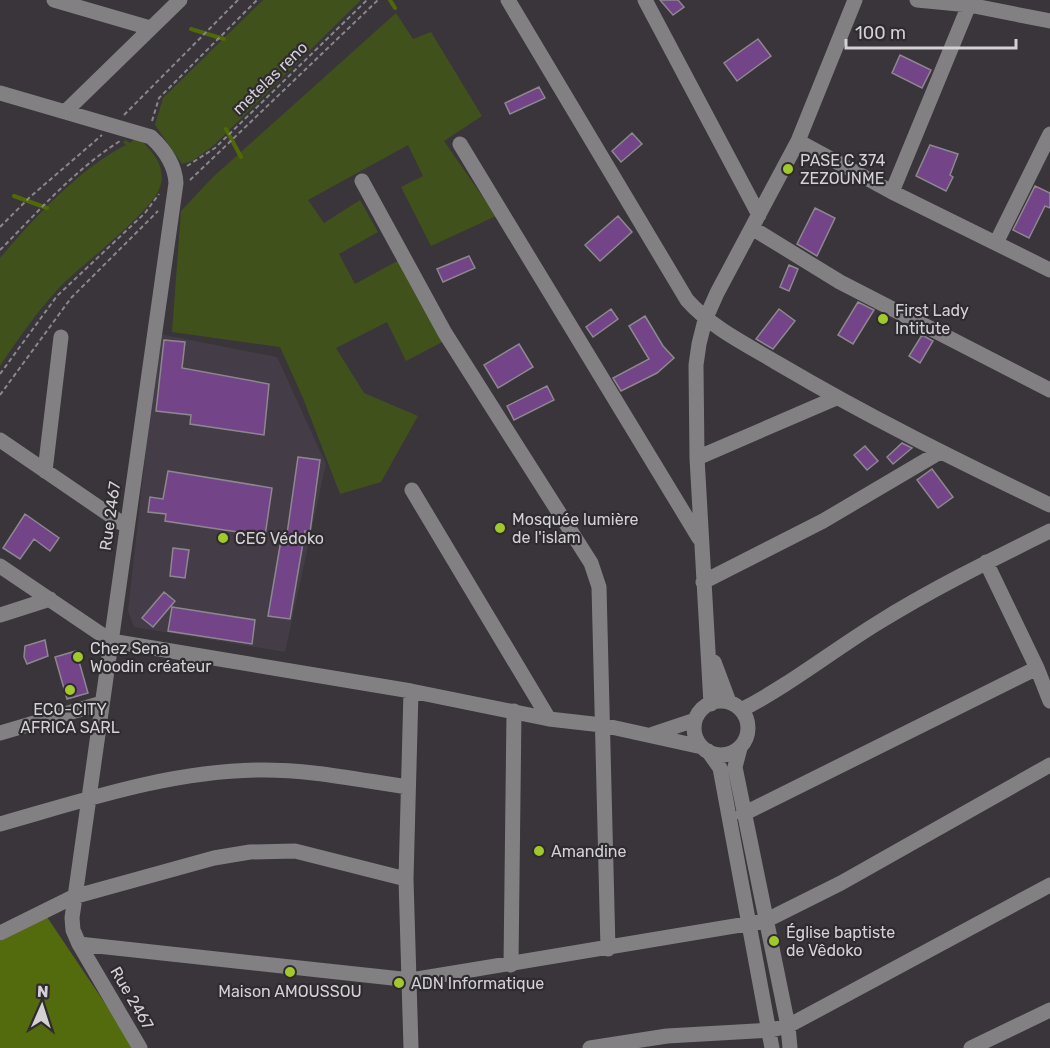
<svg xmlns="http://www.w3.org/2000/svg" width="1050" height="1048" font-family="Rubik,sans-serif">
	<style>
		.built { fill: #443d47 }
		.green { fill: #41511c }
		.forest { fill: #536b0c }
		.lines { fill: none; stroke-linecap: round; stroke-linejoin: round }
		.stream { stroke: #516807; stroke-width: 4 }
		.building { fill: #734488; stroke: #8c888e; stroke-width: 1.5 }
		.path { stroke: #8a878b; stroke-width: 2; stroke-dasharray: 4.5 3; stroke-linecap: butt }
		.minor { stroke: #828083; stroke-width: 15 }
		.poi-dot { fill: #a0c92b; stroke: #2f2b30; stroke-width: 2 }
		.labels { text-anchor: middle; dominant-baseline: central; stroke-width: 4.5; stroke-linejoin: round; paint-order: stroke }
		.street-label { font-size: 16px; fill: #d3d1d4; stroke: #2f2b30 }
		.poi-label { font-size: 16px; fill: #d3d1d4; stroke: #2f2b30; text-anchor: start }
	</style>
	<rect width="100%" height="100%" fill="#39353a"/>
	<path class="built" d="M159,334l118,23 49,107 -41,188 -151,-25 -6,-16z"/>
	<path class="green" d="M263,0h98l-148,146 -21,15 -10,3 -27,-39 8,-27z
		M396,13l17,26 18,-7 51,84 -38,25 52,75 -65,30 -30,-59 22,-11 -15,-31 -100,55 16,23 36,-23 18,32 -39,22 16,30 46,-25 43,82 -38,20 -19,-39 -51,26 28,45 54,23 -37,66 -41,12 -37,-96 -23,-51 -108,-15 9,-121 32,-34z
		M136,137c15,11 31,29 24,50 -8,25 -80,79 -101,101 -22,24 -41,51 -59,78v-108c32,-38 82,-92 126,-113l-3,-3 3,-2 4,3z"/>
	<path class="forest" d="M47,917l88,131h-135v-107z"/>
	<g class="lines">
		<path class="stream" d="M390,0l5,8
			M191,29l33,10
			M226,129l15,28
			M14,196l33,12"/>
	</g>
	<path class="building" d="M660,0h18l6,7 -11,8z
		M758,39l13,17 -34,25 -13,-18z
		M900,55l31,15 -9,18 -30,-15z
		M539,87l6,11 -35,16 -5,-11z
		M632,133l10,11 -21,18 -9,-11z
		M930,145l28,9 -8,21 3,2 -7,14 -30,-15z
		M1035,186l15,7v15l-5,-2 -16,32 -16,-8z
		M815,208l20,10 -18,38 -20,-12z
		M618,216l14,16 -32,29 -15,-16z
		M469,256l6,12 -32,14 -6,-13z
		M789,265l9,4 -9,22 -9,-4z
		M858,302l16,8 -21,34 -15,-9z
		M611,309l7,10 -25,18 -7,-10z
		M779,309l16,12 -22,28 -17,-10z
		M645,316l18,30 11,12 -17,15 -36,18 -8,-13 36,-19 -20,-33z
		M922,335l11,6 -13,22 -11,-7z
		M164,340l21,2 -3,26 87,16 -5,51 -74,-11 1,-9 -35,-4z
		M519,344l14,23 -35,21 -14,-23z
		M547,386l7,14 -40,20 -7,-14z
		M902,443l10,5 -19,16 -6,-7z
		M865,446l13,15 -11,9 -13,-15z
		M298,457l22,3 -10,72 -5,-1 -15,88 -22,-3 13,-76 5,1z
		M932,469l21,28 -15,11 -21,-28z
		M168,471l104,17 -7,48 -100,-15 1,-7 -18,-2 2,-15 13,2z
		M25,514l34,24 -9,13 -16,-12 -14,20 -17,-11z
		M173,548l16,2 -4,28 -15,-2z
		M164,592l11,9 -22,26 -11,-9z
		M172,607l83,13 -3,24 -84,-13z
		M45,640l3,16 -21,8 -3,-7 1,-11z
		M76,651l12,42 -21,6 -12,-42z"/>
	<g class="lines">
		<path class="path" d="M124,115l114,-115
			M152,121l7,-23 98,-98
			M187,166l28,-18 152,-148
			M190,180l188,-180
			M0,227l30,-30 72,-62
			M0,250c38,-38 74,-80 120,-109
			M0,374l57,-78 88,-83 14,-19
			M0,395l71,-97 87,-87"/>
		<path class="minor" d="M54,0l96,28
			M508,0l179,300c26,29 59,44 92,64 88,52 179,97 271,141
			M645,0l114,215
			M917,0l52,5 81,16
			M0,93l151,44c14,13 24,27 25,46l-104,735 1,12 6,14 61,104
			M65,112l115,-112
			M798,141l94,51 158,78
			M460,144l239,394
			M362,181l83,152 146,230 8,24 9,362
			M892,192l77,-187
			M752,228l88,54 210,108
			M996,243l54,-109
			M0,440l126,86
			M697,458l139,-60
			M45,471l16,-134
			M412,490l137,229
			M986,562l51,106 13,33
			M0,566l111,75 300,50 138,28 53,6 100,22
			M703,582l120,-61 117,-69
			M0,615l50,-16
			M714,662l15,40
			M411,691l-5,188 5,169
			M694 728a27 27 0 1 1 54 0a27 27 0 1 1-54 0Z
			M711,704l-14,-246 -1,-93 3,-21 6,-24 12,-27 81,-152 57,-141
			M741,710c47,-24 90,-58 135,-86 56,-35 115,-64 174,-93
			M0,733l102,-30
			M653,734l42,-14
			M740,748l-5,19 53,259 2,22
			M708,751l12,17 52,280
			M743,814l294,-146
			M0,824c85,-24 170,-53 259,-54 49,-1 100,10 149,17
			M0,933l73,-36 141,-39 36,-6 45,-1 111,28
			M79,944l332,36 354,-59 76,-38 209,-118
			M511,965l3,-254
			M590,1048l77,-12 104,-6 17,-4 262,-141
			M971,1048l79,-38"/>
	</g>
	<g class="poi-dot">
		<circle cx="788" cy="169" r="6"/>
		<circle cx="883" cy="319" r="6"/>
		<circle cx="500" cy="528" r="6"/>
		<circle cx="223" cy="538" r="6"/>
		<circle cx="78" cy="657" r="6"/>
		<circle cx="70" cy="690" r="6"/>
		<circle cx="539" cy="851" r="6"/>
		<circle cx="774" cy="941" r="6"/>
		<circle cx="290" cy="972" r="6"/>
		<circle cx="399" cy="983" r="6"/>
	</g>
	<g class="labels">
		<g class="street-label">
			<text transform="translate(270 78) rotate(-44)">metelas reno</text>
			<text transform="translate(110 516) rotate(-82)">Rue 2467</text>
			<text transform="translate(132 998) rotate(60)">Rue 2467</text>
		</g>
		<g class="poi-label">
			<text x="800" y="160">PASE C 374<tspan x="800" dy="18">ZEZOUNME</tspan></text>
			<text x="895" y="310">First Lady<tspan x="895" dy="18">Intitute</tspan></text>
			<text x="512" y="519">Mosquée lumière<tspan x="512" dy="18">de l'islam</tspan></text>
			<text x="235" y="538">CEG Védoko</text>
			<text x="90" y="648">Chez Sena<tspan x="90" dy="18">Woodin créateur</tspan></text>
			<text x="70" y="709" text-anchor="middle">ECO-CITY<tspan x="70" dy="18">AFRICA SARL</tspan></text>
			<text x="551" y="851">Amandine</text>
			<text x="786" y="932">Église baptiste<tspan x="786" dy="18">de Vêdoko</tspan></text>
			<text x="411" y="983">ADN Informatique</text>
			<text x="290" y="991" text-anchor="middle">Maison AMOUSSOU</text>
		</g>
	</g>
	<g transform="translate(42 1006) rotate(3)" stroke="#2f2b30" stroke-width="4.5" paint-order="stroke">
	<path d="M0-4.5L10 22L0 15L-10 22Z" fill="#d3d1d4"/>
	<text y="-9" font-size="16" font-weight="bold" text-anchor="middle" fill="#d3d1d4">N</text>
	</g>
	<path d="M846 39v9h170v-9" fill="none" stroke="#d3d1d4" stroke-width="3"/>
	<text x="855" y="39" font-size="18" fill="#d3d1d4" stroke="#2f2b30" stroke-width="4.5" paint-order="stroke">100 m</text>
</svg>
